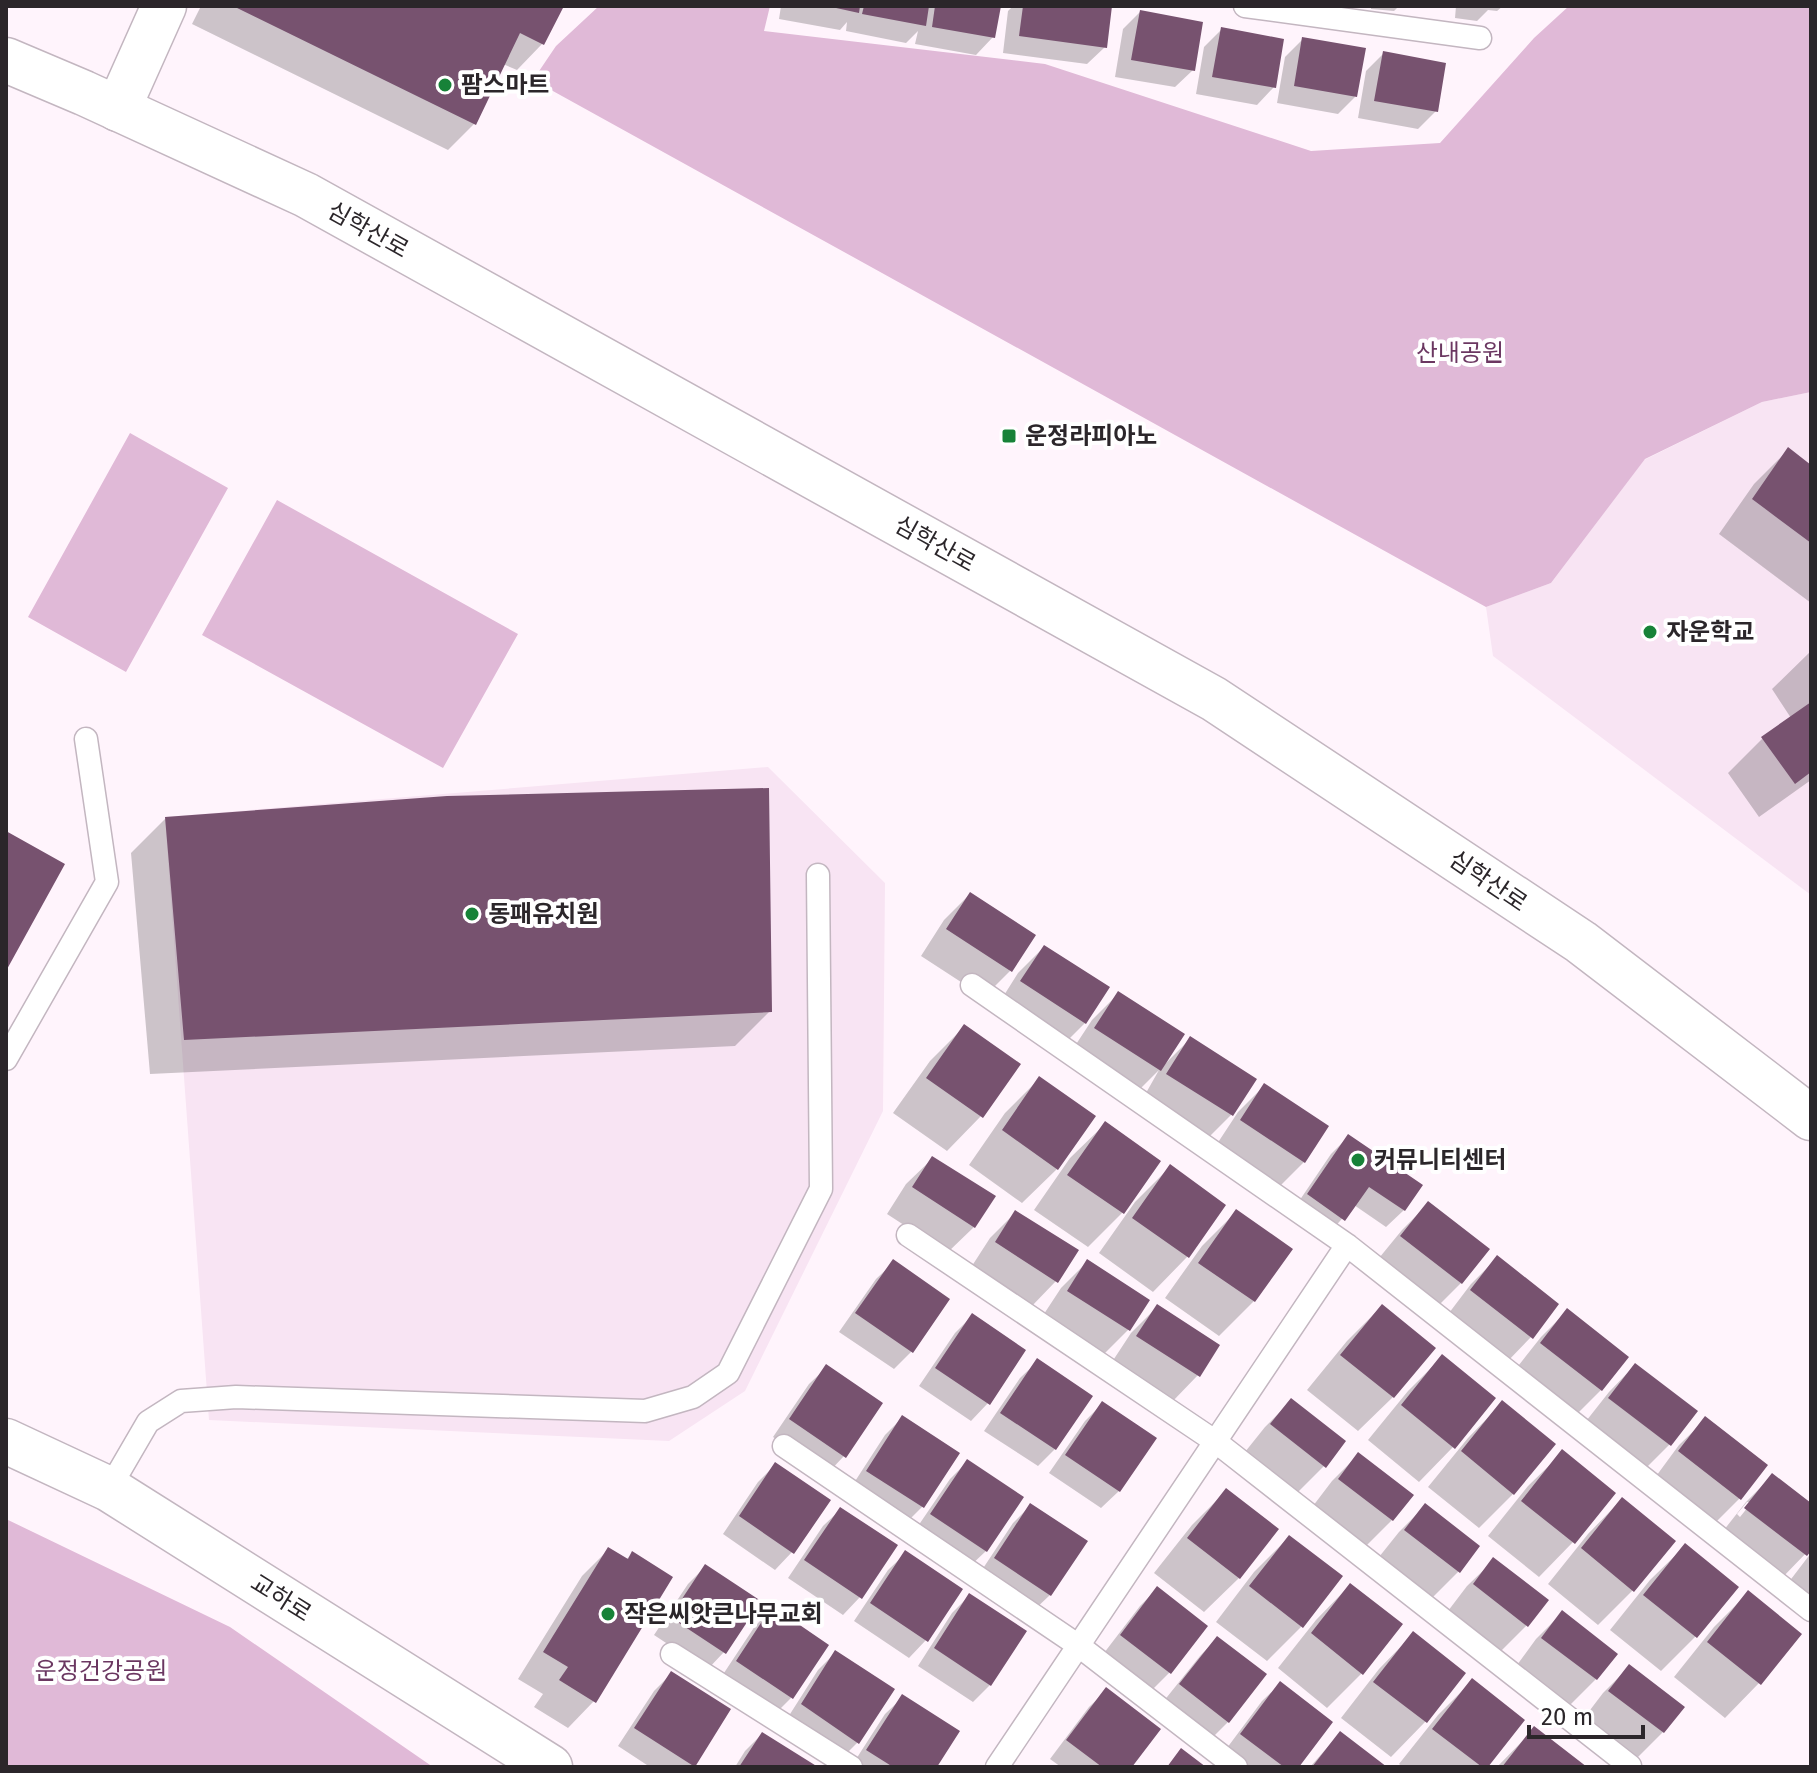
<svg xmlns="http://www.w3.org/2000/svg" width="1817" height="1773" font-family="'Fira Sans','Noto Sans KR',sans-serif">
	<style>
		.built { fill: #f8e4f3 }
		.green { fill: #e0b9d7 }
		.shadow { fill: #0003; fill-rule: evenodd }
		.building { fill: #77526f }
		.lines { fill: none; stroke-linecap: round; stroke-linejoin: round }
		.service-casing { stroke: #c3b6c0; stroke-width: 25 }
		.minor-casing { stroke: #c3b6c0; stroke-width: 47 }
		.tertiary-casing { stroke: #c3b6c0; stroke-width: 47 }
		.service { stroke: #fff; stroke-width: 22 }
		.minor { stroke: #fff; stroke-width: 44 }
		.tertiary { stroke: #fff; stroke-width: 44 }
		.poi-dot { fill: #178238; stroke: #fff; stroke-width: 3 }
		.labels { text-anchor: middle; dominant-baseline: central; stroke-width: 8; stroke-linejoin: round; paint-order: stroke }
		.poi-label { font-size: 24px; font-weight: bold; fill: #2b262a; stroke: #fff; text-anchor: start }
		.street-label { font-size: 24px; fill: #2b262a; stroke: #fff }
		.park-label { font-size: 24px; fill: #6b3761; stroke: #fff }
	</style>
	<rect width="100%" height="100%" fill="#fff4fc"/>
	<path class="built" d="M1811,392v503l-318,-239 -7,-49 65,-24 93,-123 118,-58z
		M768,767l117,116 -2,228 -138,280 -76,50 -460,-21 -44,-603z"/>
	<path class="green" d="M599,6h171l-6,25 281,33 266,87 129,-8 94,-105 35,-32h242v386l-49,10 -117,57 -94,124 -65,24 -953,-527 23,-34z
		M130,433l98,55 -102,184 -98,-55z
		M277,500l241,134 -75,134 -241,-133z
		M6,1519l224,108 203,140h-427z"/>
	<path class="shadow" d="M201,6h360l-18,37 -26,27 -14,-6 -29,60 -26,26 -256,-126z
		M781,6h218l-6,31 -17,18 -61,-11 3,-13 -12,12 -60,-12 1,-9 -7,8 -61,-11z
		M1013,6h97l-5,41 -18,17 -84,-11 5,-42z
		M1371,6h28l-5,5 -23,-2z
		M1456,6h47l-6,5 -9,-1 -11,11 -22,-3z
		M1140,12l53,58 -18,17 -60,-10 8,-48z
		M1222,29l52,58 -17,18 -61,-11 8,-47z
		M1303,39l52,58 -17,17 -61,-11 8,-46z
		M1384,53l52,58 -18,18 -60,-11 8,-47z
		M1788,450l23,18v135l-92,-69 35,-50z
		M1811,651v129l-52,37 -31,-44 34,-34 29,-21 -19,-29z
		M165,819l605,192 -35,35 -585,28 -19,-221z
		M970,894l40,77 -26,26 -63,-41 23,-36z
		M1044,947l41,76 -26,26 -63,-41 22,-35z
		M1118,994l46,71 26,-26 64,41 -23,35 -26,26 -63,-41 17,-30 -26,26 -64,-41 23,-35z
		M964,1027l17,89 -34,35 -54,-38 37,-52z
		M1039,1079l18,90 -35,34 -53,-38 36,-52z
		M1264,1086l40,76 -26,26 -63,-41 23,-35z
		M1105,1124l54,37 -37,52 -34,34 -54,-37 36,-52z
		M1348,1137l56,73 -18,17 -32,-22 -28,32 -35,-24 40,-59z
		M933,1158l41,69 -27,26 -60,-39 19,-30z
		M1170,1167l54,38 -37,52 -34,35 -54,-39 36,-51z
		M1428,1204l33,79 -26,26 -60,-46 27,-33z
		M1016,1212l40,69 -26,27 -60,-39 20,-31z
		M1236,1212l18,89 -35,35 -54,-38 37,-52z
		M1497,1258l34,79 -26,27 -59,-47 25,-33z
		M1088,1261l60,39 -20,30 -26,26 -60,-39 19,-29z
		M894,1262l53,38 -36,52 -17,17 -55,-37 37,-53z
		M1382,1306l51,42 -40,49 -35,34 -51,-41 40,-49z
		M1157,1307l41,68 -26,27 -60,-40 19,-29z
		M1567,1311l34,79 -26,26 -60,-46 26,-33z
		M972,1316l16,87 -17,18 -52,-35 36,-53z
		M1442,1357l11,90 -34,35 -51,-42 40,-49z
		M1038,1361l17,88 -17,17 -54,-35 36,-53z
		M1635,1365l60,47 -26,33 -26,26 -60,-46 26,-33z
		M827,1367l17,89 -17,18 -54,-37 36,-53z
		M1291,1401l33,65 -26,26 -53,-40 20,-25z
		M1502,1403l11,91 -34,34 -51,-41 40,-49z
		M1102,1404l17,87 -18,17 -52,-35 36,-52z
		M902,1418l56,36 -36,53 -17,17 -55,-35 35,-54z
		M1706,1419l59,46 -26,34 -26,26 -59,-46 25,-34z
		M1563,1452l10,90 -34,35 -51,-41 40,-50z
		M1358,1455l34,65 -26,26 -53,-40 19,-25z
		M968,1461l18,90 -18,17 -54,-36 36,-53z
		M776,1464l16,88 -17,18 -52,-36 35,-52z
		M1772,1476l39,30v42l-32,33 -59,-46 26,-33zM1747,1502h5l-12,15 -3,-3z
		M1227,1490l49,39 -37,49 -35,34 -50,-39 38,-48z
		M1622,1499l11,91 -35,35 -50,-41 40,-50z
		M1030,1506l20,89 -18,17 -54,-36 35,-53z
		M1425,1506l53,40 -20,26 -26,26 -53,-41 20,-25z
		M841,1509l19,88 -17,18 -55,-37 35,-52z
		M1289,1537l12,90 -34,34 -51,-39 38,-50z
		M1685,1546l51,41 -41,50 -34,34 -51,-41 40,-50z
		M608,1550l18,10 6,-7 -38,148 -26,27 -34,-21 9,-13 -25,-15 64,-103z
		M906,1553l20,87 -17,18 -55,-37 34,-51z
		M1811,1553v54l-26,-20z
		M1494,1560l33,65 -26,26 -53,-40 19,-25z
		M705,1567l19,85 -17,18 -53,-35 34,-51z
		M1350,1585l12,88 -35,35 -49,-40 38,-48z
		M1157,1589l48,37 -36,47 -17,17 -48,-37 36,-47z
		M1748,1593l11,90 -34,35 -51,-41 40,-50z
		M969,1596l21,89 -17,17 -55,-36 34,-53z
		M772,1609l19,89 -17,17 -54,-36 35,-53z
		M1562,1613l34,66 -26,26 -53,-40 19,-26z
		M1413,1634l50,39 -38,49 -34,35 -50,-39 38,-49z
		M1217,1638l11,84 -17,17 -48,-37 37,-46z
		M835,1653l57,37 -35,53 -17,17 -55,-38 33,-52z
		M1629,1667l34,65 -26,26 -53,-40 19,-25z
		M671,1674l58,36 -37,57h-42l-32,-21 36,-55z
		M1472,1681l13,86h-82l-4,-3 39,-49z
		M1280,1684l16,83h-52l-20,-15 38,-51z
		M1107,1690l22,77h-68l-11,-8 39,-52z
		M903,1697l32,70h-84l34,-53z
		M1535,1728l49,39h-87z
		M1340,1733l44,34h-74z
		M762,1734l53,33h-80l10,-16z"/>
	<path class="building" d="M233,6h331l-20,39 -24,-12 -44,92z
		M827,6h33l-1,7z
		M864,6h65l-3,20 -64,-12z
		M935,6h66l-6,32 -63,-11z
		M1023,6h89l-5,42 -88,-12z
		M1140,10l63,12 -8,49 -64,-11z
		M1221,27l63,12 -8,49 -64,-11z
		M1302,37l64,11 -9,49 -63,-11z
		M1383,51l63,12 -8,49 -64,-11z
		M1788,447l23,18v78l-59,-44z
		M1811,702v70l-16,12 -34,-47z
		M769,788l3,224 -588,28 -19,-223 282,-21z
		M6,831l59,33 -59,107z
		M970,892l66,43 -24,37 -66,-43z
		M1044,945l66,42 -24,37 -66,-43z
		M1118,991l67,43 -24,37 -67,-43z
		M964,1024l57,40 -38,54 -57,-40z
		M1190,1036l67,43 -24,37 -67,-42z
		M1039,1076l57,40 -38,54 -56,-40z
		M1264,1083l65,43 -24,37 -65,-43z
		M1105,1121l56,40 -37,53 -57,-39z
		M1348,1134l75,51 -18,26 -36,-24 -24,34 -38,-27z
		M932,1156l64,40 -21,32 -63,-41z
		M1170,1164l56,41 -37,53 -57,-40z
		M1428,1201l62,48 -28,35 -62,-48z
		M1236,1209l57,40 -38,53 -57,-39z
		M1015,1210l64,40 -21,33 -63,-41z
		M1497,1255l62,49 -26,35 -63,-49z
		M893,1259l57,40 -37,54 -58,-40z
		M1087,1259l63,41 -20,31 -63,-40z
		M1157,1304l63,41 -20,32 -64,-41z
		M1382,1304l54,44 -42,50 -54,-43z
		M1567,1308l62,49 -27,34 -62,-48z
		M972,1313l54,37 -36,55 -55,-37z
		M1442,1354l54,44 -41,51 -54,-44z
		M1037,1358l56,38 -37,54 -56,-37z
		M1635,1363l63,48 -27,35 -63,-48z
		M826,1364l57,39 -37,55 -57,-39z
		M1291,1398l55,43 -20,27 -56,-44z
		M1502,1400l54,44 -42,51 -53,-44z
		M1102,1401l55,37 -37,54 -55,-37z
		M902,1415l58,38 -36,55 -58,-37z
		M1705,1416l63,49 -27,35 -63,-49z
		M1562,1449l54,44 -41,51 -54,-43z
		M1358,1452l56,43 -21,26 -55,-42z
		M967,1459l57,38 -37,55 -57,-38z
		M775,1462l56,38 -37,54 -55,-38z
		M1772,1473l39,30v48l-4,5 -63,-48z
		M1226,1488l53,41 -39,50 -53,-41z
		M1622,1497l54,44 -42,51 -53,-44z
		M1030,1503l58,38 -37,55 -57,-38z
		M1425,1503l55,43 -20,27 -56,-43z
		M840,1507l58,38 -36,54 -58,-39z
		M1289,1535l54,41 -40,52 -54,-42z
		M1685,1543l54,44 -42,51 -54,-43z
		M608,1547l20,12 4,-8 41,26 -77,126 -37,-23 9,-13 -25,-15z
		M905,1550l58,39 -35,53 -58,-39z
		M1493,1557l56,43 -21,27 -55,-43z
		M705,1564l56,37 -35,53 -56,-37z
		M1350,1583l53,41 -40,51 -52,-42z
		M1157,1586l51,40 -37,48 -51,-39z
		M1748,1590l54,44 -41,51 -54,-43z
		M969,1593l58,38 -36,55 -57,-38z
		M772,1606l57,39 -36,54 -57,-38z
		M1562,1610l56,44 -21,26 -56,-42z
		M1413,1631l53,42 -39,50 -54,-41z
		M1217,1636l50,38 -38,49 -50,-39z
		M835,1650l60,39 -36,55 -58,-40z
		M1629,1664l56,43 -21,26 -56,-42z
		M671,1671l60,38 -36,58 -61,-39z
		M1472,1678l53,42 -37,47h-6l-50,-38z
		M1280,1681l53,41 -34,45h-15l-44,-33z
		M1106,1687l55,42 -29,38h-30l-36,-27z
		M902,1694l58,37 -23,36h-44l-27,-17z
		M1534,1726l53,41h-85z
		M1340,1731l47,36h-75z
		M762,1732l56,35h-79z
		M1181,1748l25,19h-39z"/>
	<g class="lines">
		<g class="service-casing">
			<path id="service" d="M1245,6l235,32
				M972,985l375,260 464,365
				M6,1059l101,-177 -21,-143
				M908,1235l308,207 414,324
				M784,1446l295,200 157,121
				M109,1489l39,-67 33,-21 55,-4 409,14 48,-14 35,-24 93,-184 -3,-314
				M672,1654l179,113
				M997,1767l350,-522"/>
		</g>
		<g class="minor-casing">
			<path id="minor" d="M118,109l46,-103"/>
		</g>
		<g class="tertiary-casing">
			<path id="tertiary" d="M6,60l78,33 222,102 908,504 367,243 230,176
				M6,1441l103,48 441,278"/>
		</g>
		<use href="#service" class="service"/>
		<use href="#minor" class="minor"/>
		<use href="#tertiary" class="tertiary"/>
	</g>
	<g class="poi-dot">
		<circle cx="445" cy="85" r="8"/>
		<rect x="1001" y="428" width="16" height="16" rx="4"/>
		<circle cx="1650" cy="632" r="8"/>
		<circle cx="472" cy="914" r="8"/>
		<circle cx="1358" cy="1160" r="8"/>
		<circle cx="608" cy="1614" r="8"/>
	</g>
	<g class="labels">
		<g class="poi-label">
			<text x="461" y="85">팜스마트</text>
			<text x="1025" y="436">운정라피아노</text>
			<text x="1666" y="632">자운학교</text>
			<text x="488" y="914">동패유치원</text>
			<text x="1374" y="1160">커뮤니티센터</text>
			<text x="624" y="1614">작은씨앗큰나무교회</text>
		</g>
		<g class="street-label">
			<text transform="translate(368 230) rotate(29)">심학산로</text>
			<text transform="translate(935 544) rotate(29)">심학산로</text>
			<text transform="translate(1488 881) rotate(34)">심학산로</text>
			<text transform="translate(281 1598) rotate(32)">교하로</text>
		</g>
		<g class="park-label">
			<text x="1460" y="353">산내공원</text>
			<text x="101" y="1671">운정건강공원</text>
		</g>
	</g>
	<rect width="1817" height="1773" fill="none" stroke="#2b262a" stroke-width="16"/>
	<path d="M1529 1725v12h114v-12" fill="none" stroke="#2b262a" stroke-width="4"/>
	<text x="1541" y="1725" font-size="24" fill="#2b262a" stroke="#ffffff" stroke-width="6" paint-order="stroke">20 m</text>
</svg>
